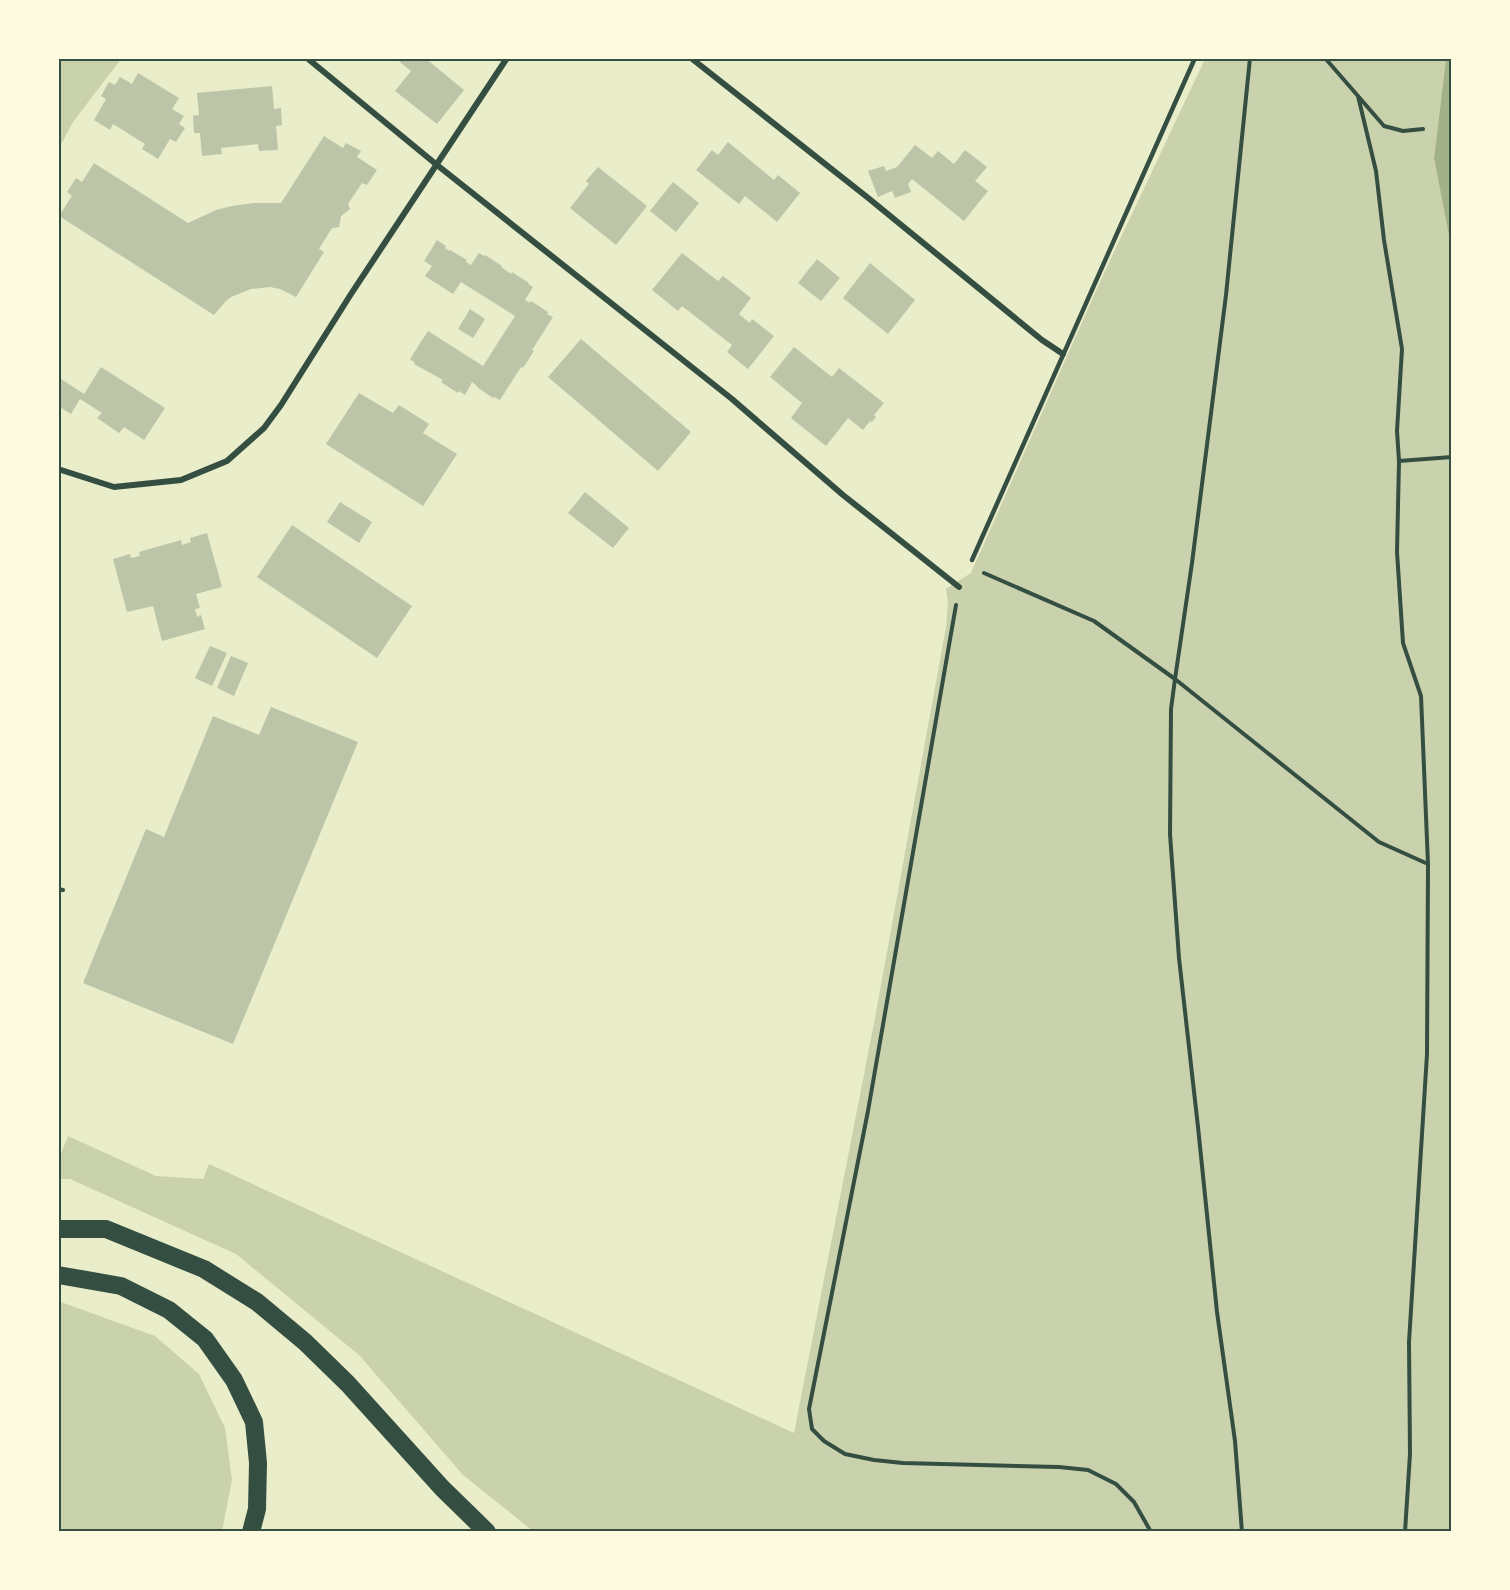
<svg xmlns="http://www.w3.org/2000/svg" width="1510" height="1590" font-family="'Libre Baskerville',serif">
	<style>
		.green { fill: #cad2ad }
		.water { fill: #a3b18a }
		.building { fill: #bcc5a7 }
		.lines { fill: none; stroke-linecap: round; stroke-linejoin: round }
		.path { stroke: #344e41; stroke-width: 4 }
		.service { stroke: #344e41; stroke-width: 4.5 }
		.minor { stroke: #344e41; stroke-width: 6 }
		.motorway { stroke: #344e41; stroke-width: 18 }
		.neatline { fill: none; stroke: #344e41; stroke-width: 2 }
	</style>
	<rect width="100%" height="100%" fill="#e9edc9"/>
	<path class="green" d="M59,58l62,1 -48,63 -14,26z
		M1205,59h241l-12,99 18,87 -1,1286h-918l-70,-56 -104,-120 -123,-101 -166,-75h-11l-1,-26 3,1 7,-18 88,40 47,3 6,-15 585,269 81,-415 71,-391 2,-23 -2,-15 25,-16 127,-287z
		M58,1301l97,35 44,38 26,54 7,52 -10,51h-163z"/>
	<path class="water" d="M1446,59h6l-1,186 -17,-87z"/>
	<path class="building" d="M395,58h30l39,32 -27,34 -42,-33 16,-20z
		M138,73l41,25 -7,11 12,7 -5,8 6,4 -9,14 -6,-3 -12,20 -16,-10 3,-5 -32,-20 -3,6 -16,-10 12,-21 -5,-3 8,-14 6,3 5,-8 12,7z
		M272,86l2,23 7,-1 1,17 -6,1 2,24 -19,1 -1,-7 -37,4 1,6 -20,2 -2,-23h-6l-1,-17 6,-1 -2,-22z
		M324,136l19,12 3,-5 15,8 -4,6 20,13 -10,15 -5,-2 -14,21 2,5 -9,7 -2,11 -7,1 -13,21 5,3 -28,45 -16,-8 -10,-2 -19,2 -20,8 -6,5 -11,13 -155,-99 13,-20 -5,-4 9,-14 6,4 12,-19 94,60 28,-13 16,-4 22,-3h27z
		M728,142l46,38 4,-5 22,18 -23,29 -32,-26 -6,8 -43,-34 16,-20 6,5z
		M915,145l17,13 6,-7 16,13 11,-14 22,17 -12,14 13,10 -24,30 -52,-42 -4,5 3,8 -16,6 -3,-7 -14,6 -10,-26 16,-5 2,5 11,-4z
		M598,167l49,39 -31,39 -46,-37 19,-24 -3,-3z
		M673,182l26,21 -23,29 -26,-21z
		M437,240l9,6 -1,2 4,3 1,-1 17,10 -1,2 5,3 8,-12 5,3 1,-1 17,11 -1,1 10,7 1,-2 17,11 -1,1 5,3 -8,13 5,3 1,-2 17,11 -1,2 6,3 -21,33 2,1 -11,17 -2,-1 -21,33 -6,-3 -1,1 -16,-11v-1l-5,-4 -7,13 -6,-4 -1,2 -17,-11 2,-2 -29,-16 1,-1 -5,-4 18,-28 55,35 32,-50 -54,-34 -8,12 -28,-18 7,-10 -8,-5z
		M682,253l36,28 5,-5 28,22 -12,16 11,9 2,-4 22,17 -26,33 -21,-17 5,-7 -50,-39 -4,5 -26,-21z
		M817,259l23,19 -19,23 -23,-18z
		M870,263l45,37 -27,34 -45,-36z
		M470,309l15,10 -12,19 -15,-9z
		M581,339l110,93 -33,39 -110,-94z
		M794,347l38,30 7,-9 45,35 -10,12 2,2 -4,5 -2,-1 -7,9 -15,-12 -22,28 -35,-28 11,-15 -32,-26z
		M101,367l64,41 -21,32 -20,-13 -5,6 -22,-15 5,-5 -22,-14 -9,15 -13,-8v-29l26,17z
		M359,393l34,20 6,-8 30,19 -6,9 34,21 -34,52 -97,-62z
		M585,492l44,36 -16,20 -45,-35z
		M340,502l32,20 -13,21 -32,-21z
		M292,525l120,81 -35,52 -120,-81z
		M207,533l15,54 -26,7 4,14 -5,1 2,8 4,-2 4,14 -43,12 -9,-35 -26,6 -14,-53 17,-5 1,4 9,-2 -1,-4 42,-12 1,5 9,-3 -1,-4z
		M210,646l17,7 -15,33 -17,-8z
		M231,656l17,7 -14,33 -17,-8z
		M271,707l87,35 -125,302 -150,-61 63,-154 18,8 49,-121 46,19z"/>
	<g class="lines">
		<path class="path" d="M1325,58l59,68 19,5 20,-2
			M1358,96l18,75 8,69 18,109 -5,82 2,30
			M984,573l110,48 81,58 17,-116 34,-268 24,-237
			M956,605l-88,506 -59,298 3,20 12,12 21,13 29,6 29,3 156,4 29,3 28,14 18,18 17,30
			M1175,679l-4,30 -1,125 9,124 19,169 19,185 18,129 7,91
			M1175,679l204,163 49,22
			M58,889l5,1
			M1405,1532l5,-78 -1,-112 18,-288 1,-190 -7,-168 -18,-53 -6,-91 2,-91 53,-4"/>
		<path class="service" d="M972,560l223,-502"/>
		<path class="minor" d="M307,58l130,107 295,234 111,96 116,92
			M691,58l176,139 175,143 21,14
			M58,469l56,18 67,-7 46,-19 37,-33 17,-23 70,-111 156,-236"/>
		<path class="motorway" d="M58,1229h48l98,40 53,33 48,40 43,42 94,104 45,44
			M58,1275l63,11 48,24 36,29 29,41 20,42 4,41 -1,46 -6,23"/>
	</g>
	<rect width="1510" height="1590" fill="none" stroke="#fefae0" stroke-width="120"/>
	<rect x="60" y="60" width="1390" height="1470" class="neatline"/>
</svg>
